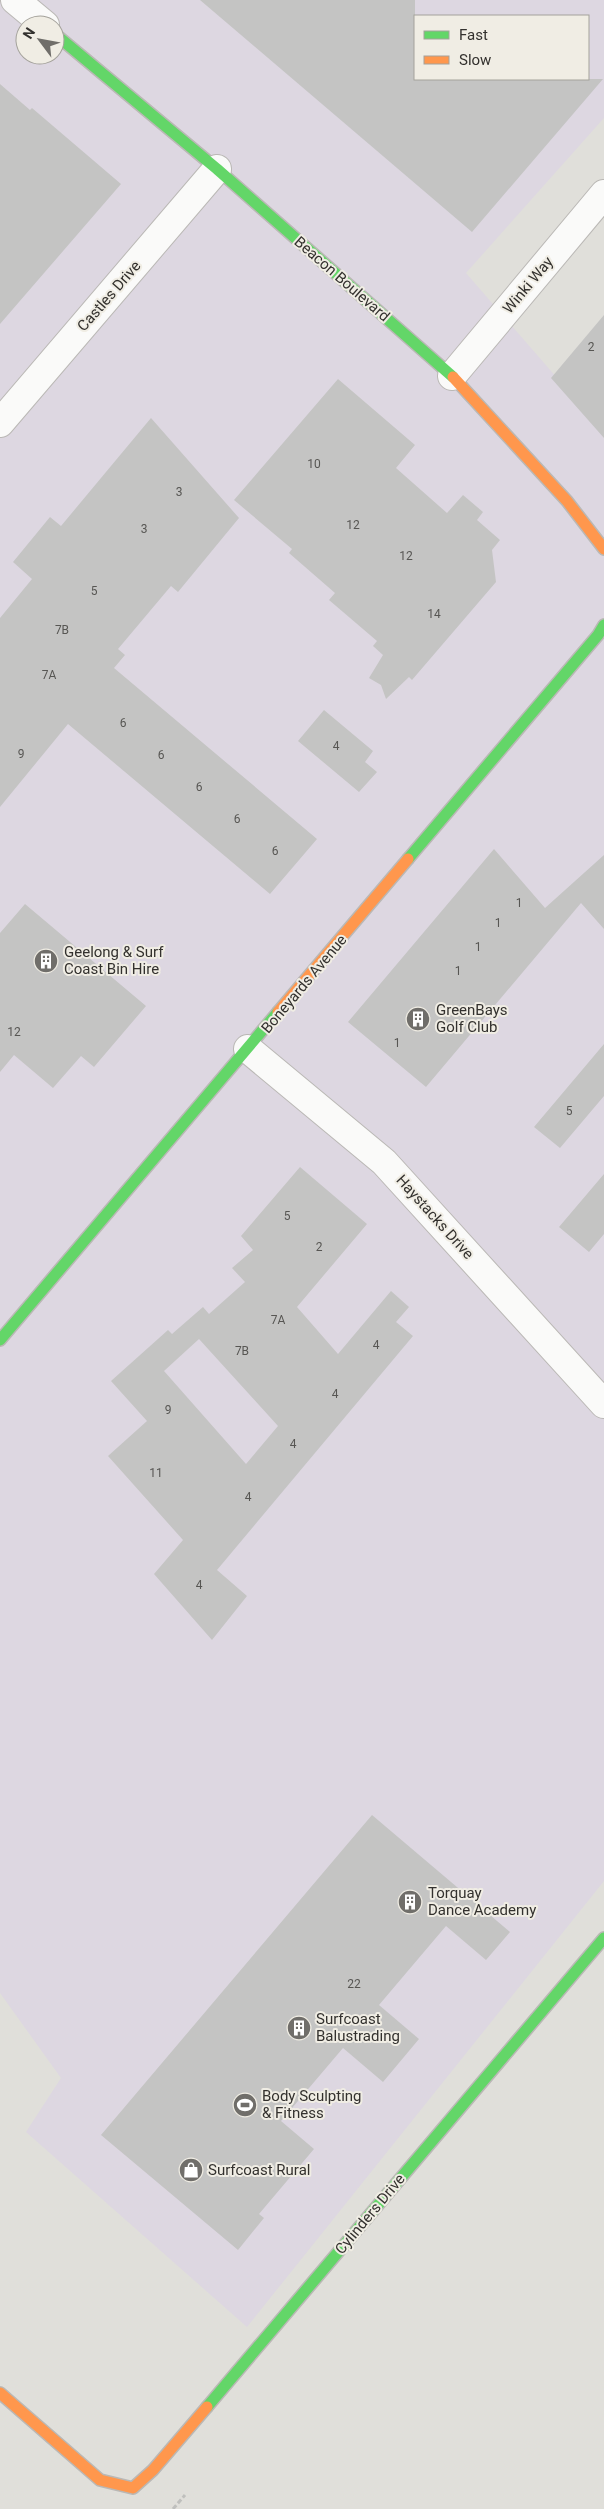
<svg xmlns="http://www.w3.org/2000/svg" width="604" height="2509" font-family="Roboto,sans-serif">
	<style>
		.commercial { fill: #ddd7e1; fill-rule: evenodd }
		.building { fill: #c4c4c3; fill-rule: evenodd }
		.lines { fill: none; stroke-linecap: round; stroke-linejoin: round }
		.street-casing { stroke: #bab8b5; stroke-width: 30 }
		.fast-casing { stroke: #bab8b5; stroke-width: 14 }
		.slow-casing { stroke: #bab8b5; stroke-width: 14 }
		.path { stroke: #bfbfbd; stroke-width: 3; stroke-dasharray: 5 2.5; stroke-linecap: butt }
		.street { stroke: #fafaf9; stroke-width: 28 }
		.fast { stroke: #63d668; stroke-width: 11 }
		.slow { stroke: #ff974d; stroke-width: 11 }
		.labels { text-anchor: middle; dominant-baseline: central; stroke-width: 4; stroke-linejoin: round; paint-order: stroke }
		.number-label { font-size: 12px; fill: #575653 }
		.street-label { font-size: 15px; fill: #33312e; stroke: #f0ede4 }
		.poi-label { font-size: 15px; fill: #33312e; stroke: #f0ede4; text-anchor: start }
	</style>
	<rect width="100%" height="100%" fill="#e0dfda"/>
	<path class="commercial" d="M0,0h604v118l-138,155 138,159v1449l-357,446 -221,-195 35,-54 -61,-85zM415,16h173v63h-173zM25,25h30v30h-30z"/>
	<path class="building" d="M200,0h215v79h188l-131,153z
		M0,84l30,26 2,-2 89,76 -121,140z
		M604,315v123l-53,-60z
		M338,379l77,66 -19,23 51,45 16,-18 20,17 -6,8 23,20 -8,10 4,32 -84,98 -3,-3 -23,22 -5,-14 -12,-7 14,-23 -10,-9 4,-5 -48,-41 6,-7 -46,-40 3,-4 -58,-49z
		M151,418l88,100 -61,74 -7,-6 -53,63 7,6 -11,13 203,171 -47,55 -202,-170 -68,83v-189l32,-39 -19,-17 37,-45 11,9z
		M324,710l49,41 -8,11 12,10 -18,20 -61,-51z
		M494,849l51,59 59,-53v74l-23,-26 -155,184 -78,-65z
		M25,904l121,102 -52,61 -13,-11 -28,32 -39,-33 -14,17v-139z
		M604,1044v52l-44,52 -26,-21z
		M300,1167l67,57 -70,83 41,47 53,-63 18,16 -13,15 17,14 -196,234 30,26 -35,44 -58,-66 29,-34 -75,-84 39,-35 -36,-40 57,-51 4,4 31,-27 6,7 36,-32 -13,-14 21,-18 -12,-14zM199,1339l79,87 -32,38 -82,-93z
		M604,1174v60l-15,18 -30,-25z
		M372,1815l138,117 -24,28 -40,-34 -67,79 40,34 -36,43 -40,-34 -62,73 33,28 -55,65 5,4 -26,32 -137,-115z"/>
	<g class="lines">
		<g class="street-casing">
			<path id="street" d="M15,0l30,25
				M452,376l152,-182
				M0,423l217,-254
				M248,1049l136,113 220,242"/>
		</g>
		<g class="fast-casing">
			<path id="fast" d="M55,34l162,135 236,208
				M408,859l190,-224 6,-10
				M0,1340l278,-328
				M207,2407l397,-469"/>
		</g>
		<g class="slow-casing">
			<path id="slow" d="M453,377l114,124 37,48
				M278,1012l130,-153
				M0,2393l100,87 33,8 20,-18 54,-63"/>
		</g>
		<path class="path" d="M173,2509l12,-14"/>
		<use href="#street" class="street"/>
		<use href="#fast" class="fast"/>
		<use href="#slow" class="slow"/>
	</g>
	<defs>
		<g id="building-disc" transform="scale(1.25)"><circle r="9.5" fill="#706e6a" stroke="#f0ede4"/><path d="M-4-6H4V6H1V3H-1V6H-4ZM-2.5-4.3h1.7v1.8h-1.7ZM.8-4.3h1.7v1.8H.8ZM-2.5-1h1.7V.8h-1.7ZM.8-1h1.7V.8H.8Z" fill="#fff"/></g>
		<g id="stadium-disc" transform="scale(1.25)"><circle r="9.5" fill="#706e6a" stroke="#f0ede4"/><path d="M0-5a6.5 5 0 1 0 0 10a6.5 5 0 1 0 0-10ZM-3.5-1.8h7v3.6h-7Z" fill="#fff"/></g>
		<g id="shop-disc" transform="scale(1.25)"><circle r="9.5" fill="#706e6a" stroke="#f0ede4"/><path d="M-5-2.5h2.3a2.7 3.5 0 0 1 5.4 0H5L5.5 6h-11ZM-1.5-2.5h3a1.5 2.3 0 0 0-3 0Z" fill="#fff"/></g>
	</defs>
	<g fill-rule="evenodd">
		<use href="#building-disc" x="46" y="961"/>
		<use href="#building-disc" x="418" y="1019"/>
		<use href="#building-disc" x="410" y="1902"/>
		<use href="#building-disc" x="299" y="2028"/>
		<use href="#stadium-disc" x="245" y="2105"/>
		<use href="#shop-disc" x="191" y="2170"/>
	</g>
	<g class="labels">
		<g class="number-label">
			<text x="591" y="347">2</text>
			<text x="314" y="464">10</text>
			<text x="179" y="492">3</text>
			<text x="353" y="525">12</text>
			<text x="144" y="529">3</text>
			<text x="406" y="556">12</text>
			<text x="94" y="591">5</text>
			<text x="434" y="614">14</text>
			<text x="62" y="630">7B</text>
			<text x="49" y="675">7A</text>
			<text x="123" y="723">6</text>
			<text x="336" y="746">4</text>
			<text x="21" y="754">9</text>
			<text x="161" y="755">6</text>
			<text x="199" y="787">6</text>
			<text x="237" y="819">6</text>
			<text x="275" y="851">6</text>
			<text x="519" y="903">1</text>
			<text x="498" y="923">1</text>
			<text x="478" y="947">1</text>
			<text x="458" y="971">1</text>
			<text x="14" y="1032">12</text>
			<text x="397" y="1043">1</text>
			<text x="569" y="1111">5</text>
			<text x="287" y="1216">5</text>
			<text x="319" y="1247">2</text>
			<text x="278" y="1320">7A</text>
			<text x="376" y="1345">4</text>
			<text x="242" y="1351">7B</text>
			<text x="335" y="1394">4</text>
			<text x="168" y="1410">9</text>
			<text x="293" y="1444">4</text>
			<text x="156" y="1473">11</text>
			<text x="248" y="1497">4</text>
			<text x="199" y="1585">4</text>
			<text x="354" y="1984">22</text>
		</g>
		<g class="street-label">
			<text transform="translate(342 279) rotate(41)">Beacon Boulevard</text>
			<text transform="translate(528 285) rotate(-50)">Winki Way</text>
			<text transform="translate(109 296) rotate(-49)">Castles Drive</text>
			<text transform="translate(304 984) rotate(-50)">Boneyards Avenue</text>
			<text transform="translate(435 1217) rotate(48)">Haystacks Drive</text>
			<text transform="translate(370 2214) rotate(-50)">Cylinders Drive</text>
		</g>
		<g class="poi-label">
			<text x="64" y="952">Geelong &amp; Surf<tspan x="64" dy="17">Coast Bin Hire</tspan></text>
			<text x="436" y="1010">GreenBays<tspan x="436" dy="17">Golf Club</tspan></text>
			<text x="428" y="1893">Torquay<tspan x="428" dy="17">Dance Academy</tspan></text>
			<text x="316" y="2019">Surfcoast<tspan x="316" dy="17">Balustrading</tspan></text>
			<text x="262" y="2096">Body Sculpting<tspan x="262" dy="17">&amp; Fitness</tspan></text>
			<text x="208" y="2170">Surfcoast Rural</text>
		</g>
	</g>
	<rect x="414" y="15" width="175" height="65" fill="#f0ede4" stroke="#a4a29b"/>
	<rect x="424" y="31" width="25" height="8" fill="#63d668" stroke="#a4a29b"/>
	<text x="459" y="40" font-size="15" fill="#33312e">Fast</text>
	<rect x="424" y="56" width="25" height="8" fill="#ff974d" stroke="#a4a29b"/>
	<text x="459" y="65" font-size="15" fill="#33312e">Slow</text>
	<g transform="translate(40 40) rotate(302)"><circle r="24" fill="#f0ede4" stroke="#a4a29b"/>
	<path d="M0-4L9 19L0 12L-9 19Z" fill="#706e6a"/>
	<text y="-8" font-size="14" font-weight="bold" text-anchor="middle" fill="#33312e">N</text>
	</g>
</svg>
